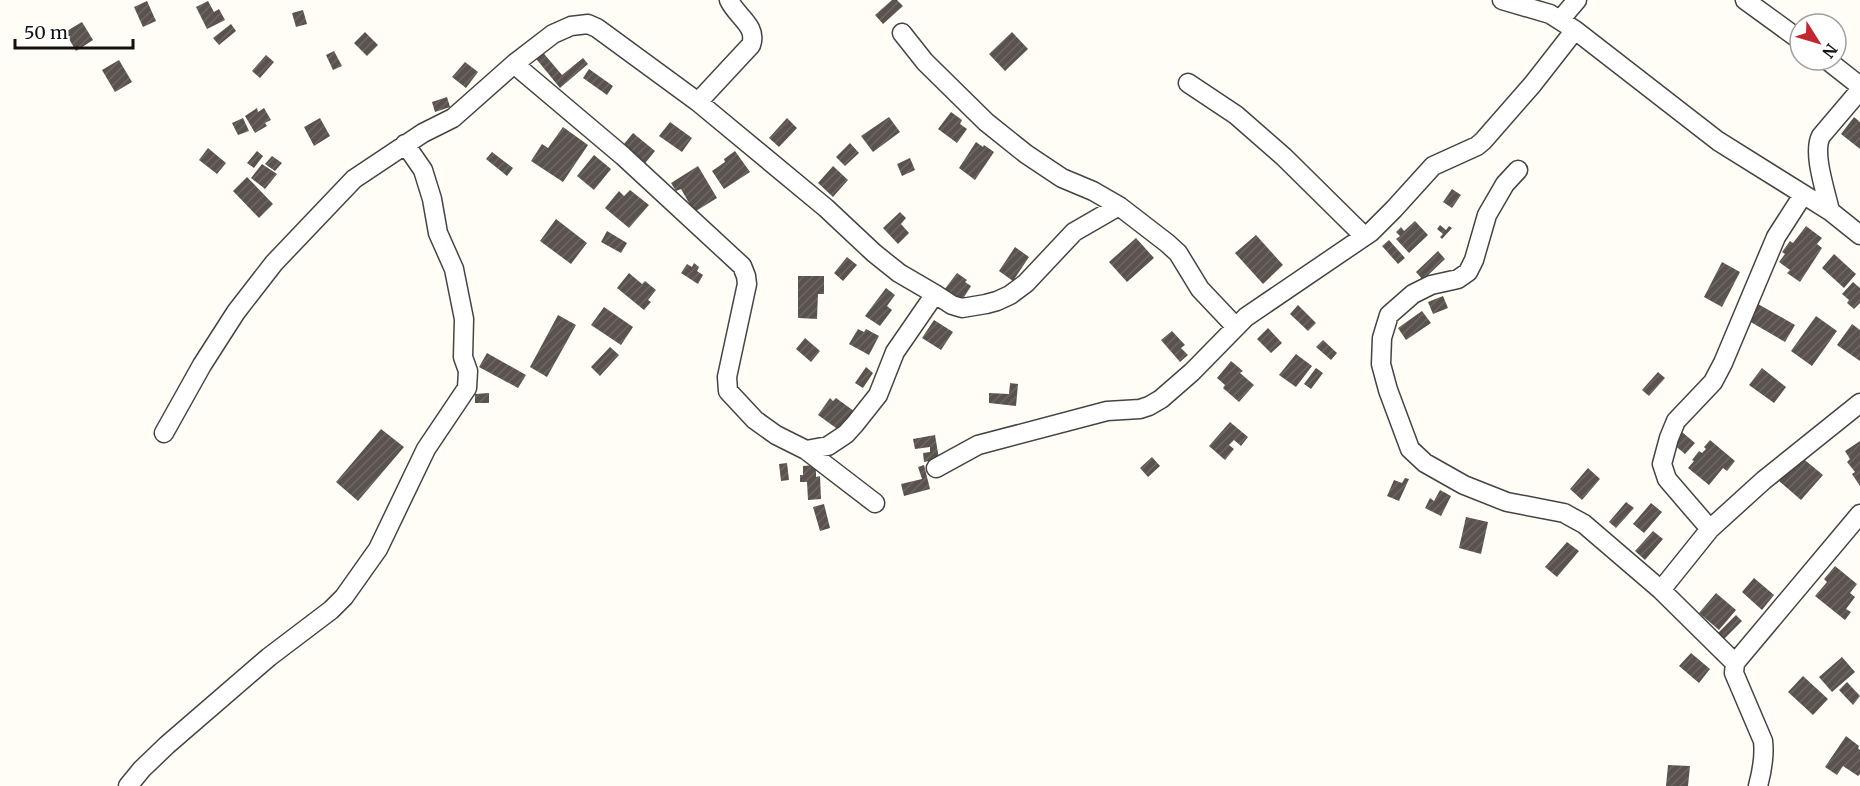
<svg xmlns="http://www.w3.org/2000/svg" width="1860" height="786" font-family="Merriweather,serif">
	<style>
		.building { fill: url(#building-hatch) }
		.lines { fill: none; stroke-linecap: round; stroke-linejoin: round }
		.street-casing { stroke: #444; stroke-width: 21 }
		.street { stroke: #fff; stroke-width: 18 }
	</style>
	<defs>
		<pattern id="building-hatch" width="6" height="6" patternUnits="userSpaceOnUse" patternTransform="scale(1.5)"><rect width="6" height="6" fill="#5a524d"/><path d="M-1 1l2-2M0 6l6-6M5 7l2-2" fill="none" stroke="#6d6662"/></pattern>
	</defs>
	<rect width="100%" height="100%" fill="#fffdf5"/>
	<path class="building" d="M892,0h5l6,6 -20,18 -8,-9z
		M147,1l9,20 -13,6 -9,-20z
		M208,1l6,11 5,-3 6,11 -18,9 -11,-22z
		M303,10l4,14 -11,3 -4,-14z
		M82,22l11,18 -17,11 -11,-19z
		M231,24l5,7 -17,14 -6,-7z
		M365,32l13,13 -11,11 -13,-13z
		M1012,32l16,17 -23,22 -16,-17z
		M540,49l22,26 21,-17 5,6 -28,24 -27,-33z
		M334,51l8,15 -9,4 -7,-15z
		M266,55l8,7 -14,16 -8,-7z
		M119,60l13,22 -17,10 -13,-22z
		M465,62l13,10 -12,16 -14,-11z
		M589,69l24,17 -6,9 -24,-17z
		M447,97l3,10 -15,5 -3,-10z
		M257,108l1,4 6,-4 7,12 -6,3 2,3 -12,7 -10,-17z
		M951,112l11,8 -2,4 7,5 -10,14 -19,-14z
		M889,117l11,15 -27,20 -12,-16z
		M1854,117l6,5v27l-19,-15z
		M243,118l6,13 -11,4 -6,-12z
		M320,118l10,18 -16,10 -10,-19z
		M787,118l10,10 -18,19 -10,-9z
		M670,122l22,16 -10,14 -23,-16z
		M563,127l25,18 -25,37 -32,-21 11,-17 6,4z
		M633,133l22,18 -13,16 -22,-18z
		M976,142l7,5 1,-2 10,7 -19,28 -16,-12z
		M850,143l9,10 -14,13 -9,-9z
		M208,148l18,15 -9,11 -18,-14z
		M257,151l6,5 -9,12 -7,-5z
		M735,151l15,21 -26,17 -12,-18 13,-9 -1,-3z
		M492,152l21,16 -6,8 -21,-17z
		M594,155l17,14 -17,21 -17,-14z
		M272,156l10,7 -7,8 -10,-7z
		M910,158l5,12 -13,6 -5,-12z
		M262,164l15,10 -12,15 -14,-11z
		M698,166l19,32 -26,16 -5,-9 3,-2 -8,-14 -5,2 -5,-8z
		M833,166l15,14 -15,17 -15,-14z
		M247,177l26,27 -14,14 -26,-27z
		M1452,189l9,6 -9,13 -9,-6z
		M630,190l19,15 -20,23 -24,-20 14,-17 5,5z
		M900,212l6,6 -5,6 8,9 -11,11 -15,-16z
		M556,219l31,24 -16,21 -31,-23z
		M1415,221l13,14 -19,18 -13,-14 4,-3 -4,-4 5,-5 3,4z
		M1440,225l6,5 3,-4 3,2 -10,11 -2,-2 3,-3 -6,-5z
		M1806,226l16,12 -5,6 5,4 -22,34 -13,-9 3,-3 -11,-8 6,-8 -3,-2 8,-11 3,2z
		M607,231l20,12 -6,10 -20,-11z
		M1256,235l27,30 -20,19 -28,-31z
		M1136,238l18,20 -27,24 -18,-20z
		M1389,240l16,18 -7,6 -16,-18z
		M1015,247l14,10 -16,24 -14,-10z
		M1438,251l7,8 -22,21 -7,-8z
		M1834,254l22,20 -12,14 -22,-20z
		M847,257l10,8 -14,16 -9,-8z
		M1722,262l18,10 -18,35 -18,-10z
		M694,263l5,4 -2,4 6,4 -5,9 -17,-11 6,-9 5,3z
		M629,273l13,11 3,-3 11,9 -8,10 3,2 -7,8 -27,-22z
		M957,273l10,7 -2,2 6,4 -10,16 -17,-12z
		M798,276h26v18h-6l-1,25 -19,-1z
		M1853,282l7,6v15l-6,6 -7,-6 2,-3 -7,-6z
		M886,288l9,7 -8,11 5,4 -12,16 -15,-10z
		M1443,296l5,12 -15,6 -5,-12z
		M1758,304l37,21 -10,17 -36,-21z
		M1298,305l18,18 -8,8 -18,-17z
		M604,307l29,20 -12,18 -30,-20z
		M1422,311l9,12 -25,17 -8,-12z
		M558,315l18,10 -29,52 -17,-10z
		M1816,316l21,15 -25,35 -21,-15z
		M934,320l19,12 -12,18 -19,-12z
		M1852,324l8,6v31l-23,-16z
		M1268,328l14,15 -11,10 -14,-14z
		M858,329l6,3 2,-3 13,7 -10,19 -20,-11z
		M1172,331l13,14 -4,3 7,7 -8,7 -19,-22z
		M805,338l15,13 -9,11 -15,-13z
		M1323,340l14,13 -6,7 -15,-13z
		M610,347l9,8 -19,21 -9,-9z
		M487,353l39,22 -8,13 -39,-21z
		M1296,354l16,12 -16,21 -17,-12z
		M1231,361l12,10 -3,2 14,12 -15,17 -16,-14 2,-3 -8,-7z
		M866,367l7,6 -10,15 -8,-5z
		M1316,368l7,5 -12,16 -7,-5z
		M1762,368l24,19 -12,16 -25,-18z
		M1658,372l7,6 -16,18 -7,-6z
		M1010,383l8,1 -2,22 -27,-3v-10l20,1z
		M489,393v10h-14v-9z
		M830,398l3,3 3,-3 22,16 -15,19 -25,-18z
		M1230,422l18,15 -7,9 -7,-6 -5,5 5,4 -9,11 -16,-14z
		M381,429l23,18 -46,54 -22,-19z
		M1682,432l13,11 -10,11 -13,-11z
		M935,435l4,24 -15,3 -1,-9 7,-1v-5l-15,2 -2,-10z
		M1710,440l25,21 -8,10 -4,-3 -14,17 -21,-17 6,-7 -2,-1 7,-9 3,2 4,-4 -2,-2z
		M1860,441v45l-8,-12 3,-2 -8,-10 3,-3 -5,-8z
		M1800,456l23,19 -22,25 -22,-19z
		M1152,457l8,9 -12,11 -8,-9z
		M787,463l2,17 -8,1 -2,-17z
		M816,465v12l4,-1 1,23 -13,1 -1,-18h-7v-7h3v-9z
		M924,465l6,24 -26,7 -3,-12 21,-5 -4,-12z
		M1588,468l12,11 -18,21 -12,-11z
		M1405,478l4,1 -10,22 -12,-5 7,-16 8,3z
		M1440,490l11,6 -10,20 -16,-8 5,-10 4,3z
		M1626,502l8,6 -18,20 -7,-6z
		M1651,503l11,9 -18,21 -11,-9z
		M824,504l6,24 -10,3 -7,-24z
		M1466,517l22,5 -7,32 -22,-6z
		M1653,531l10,8 -18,21 -10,-9z
		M1567,542l12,9 -22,26 -12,-10z
		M1835,566l22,18 -7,9 5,4 -9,12 5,3 -6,8 -30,-24 12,-14 -3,-3z
		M1754,578l20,17 -12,15 -20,-18z
		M1716,593l20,17 -17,20 -20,-17z
		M1736,615l6,6 -18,18 -6,-6z
		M1691,653l19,16 -11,14 -20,-17z
		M1842,657l13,15 -23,20 -13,-15z
		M1803,676l25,23 -15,16 -25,-23z
		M1847,682l13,14 -7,9 -14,-15z
		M1846,736l13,10 -1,2 2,2v24l-2,2 -15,-10 -6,9 -12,-8z
		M1668,765l22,1 -2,20h-22z"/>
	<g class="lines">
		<g class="street-casing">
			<path id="street" d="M1502,0l48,14 25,16 143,111 112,70 30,24
				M1745,0l55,40
				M1560,20l17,-20
				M902,33l23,29 61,60 40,32 36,24 31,13 26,15 48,37 11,10 22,36 35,37
				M1827,60l33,26
				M514,64l109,92 119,110 4,10 1,8 -20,93 1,14 27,29 21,15 30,15 69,53
				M1188,83l48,32 48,42 80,79
				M698,102l53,-57c7,-19 -15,-29 -22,-45
				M1518,170l-13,14 -18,31 -13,45 -6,12 -10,7 -27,6 -18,9 -24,21 -7,23 -1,26 7,26 22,59 15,14 39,22 43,17 57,11 20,11 77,66 74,73
				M1830,211c-4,-19 -18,-58 -9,-75l39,-46
				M164,433l38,-68 34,-53 38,-49 80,-84 69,-46 30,-15 61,-54 39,-30 18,-8 17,-2 9,4 101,74 128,106 48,45 25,20 36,21 17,11 10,3 24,-4 11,-3 13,-6 16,-12 48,-51 45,-26
				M806,450l22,-4 18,-12 9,-10 23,-29 17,-43 40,-58
				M936,468l42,-23 129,-34 33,-2 9,-3 12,-7 31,-27 54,-55 125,-85 23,-23 39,-43 44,-20 6,-5 49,-56 43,-55
				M1710,529l-43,-50 -5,-15 7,-26 7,-17 37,-39 10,-19 53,-126 27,-42
				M1661,590l49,-61 54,-49 96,-77
				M128,786l14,-17 25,-24 102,-88 62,-47 13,-13 34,-48 48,-100 41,-61 1,-17 -5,-14 1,-38 -10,-50 -16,-36 -6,-34 -9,-29 -18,-26
				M1758,786c4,-15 7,-29 5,-45l-29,-68 1,-10 125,-149"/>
		</g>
		<use href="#street" class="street"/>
	</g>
	<g transform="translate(1818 42) rotate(127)"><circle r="28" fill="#ffffff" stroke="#a0a0a0" stroke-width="1.5"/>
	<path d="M0-4.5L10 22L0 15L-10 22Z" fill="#c4262e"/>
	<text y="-9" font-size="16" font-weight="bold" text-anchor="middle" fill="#111111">N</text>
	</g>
	<path d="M15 39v9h118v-9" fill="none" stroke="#111111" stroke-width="3"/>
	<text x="24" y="39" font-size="18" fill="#111111" stroke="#ffffff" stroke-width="4.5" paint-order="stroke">50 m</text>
</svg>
